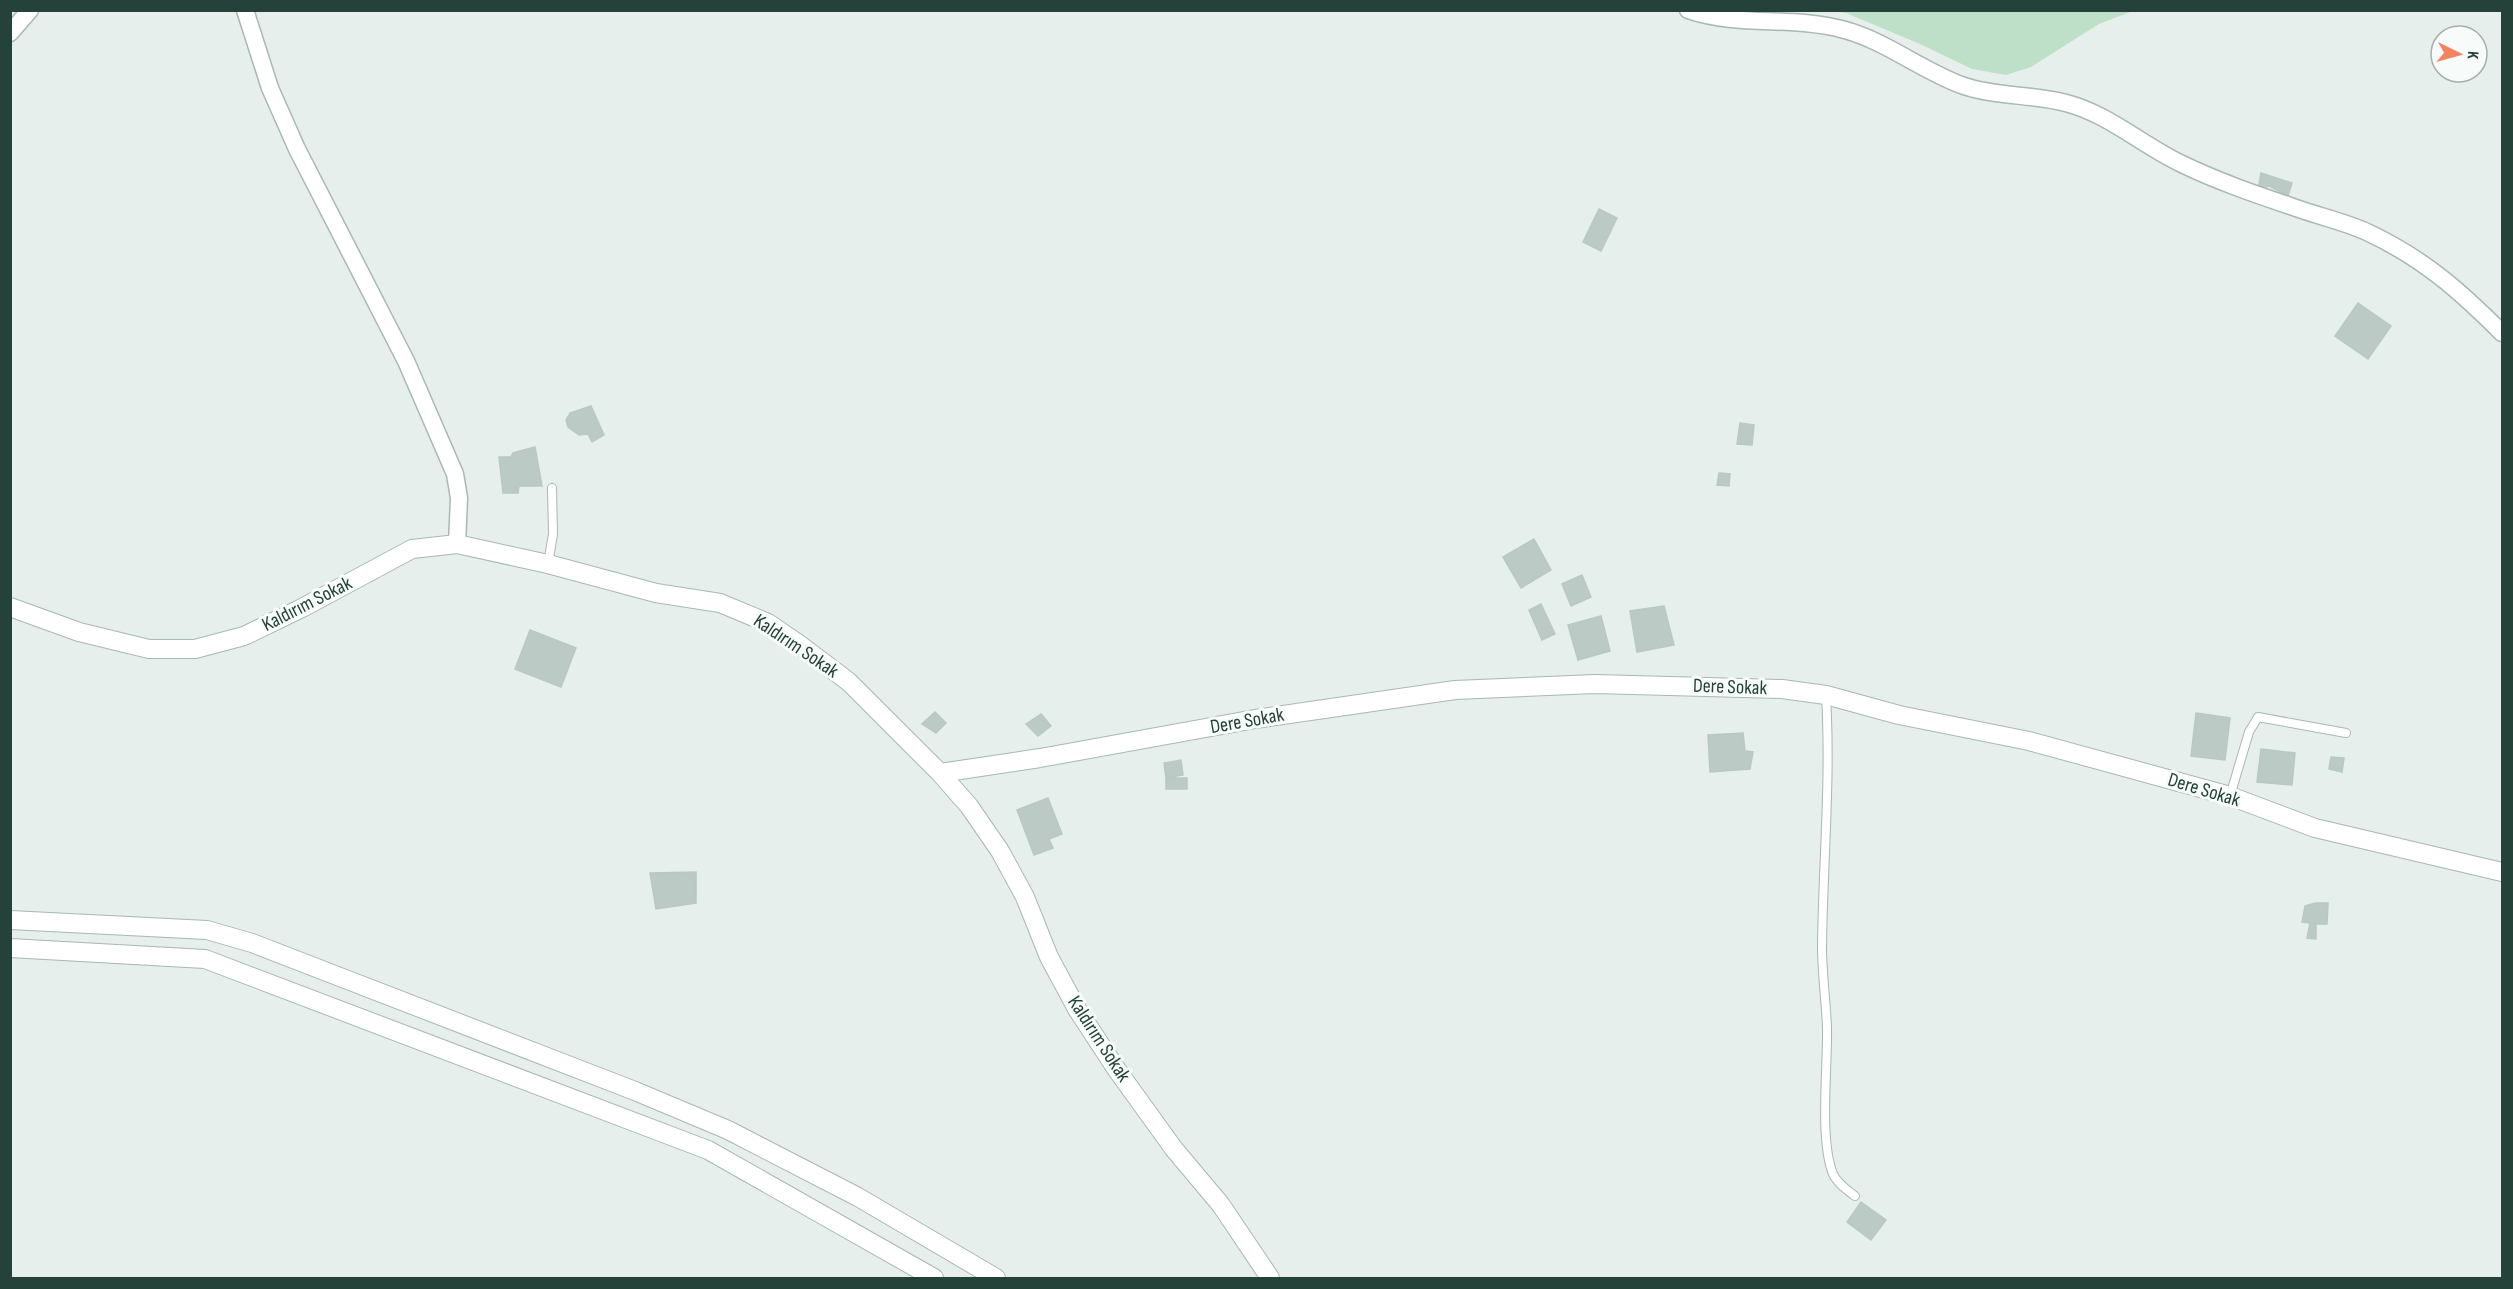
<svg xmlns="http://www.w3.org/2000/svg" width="2513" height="1289" font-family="'Sofia Sans Condensed',sans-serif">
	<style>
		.green { fill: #bfe0c8 }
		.building { fill: #bbcac4; stroke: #b8c9c2; stroke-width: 1.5 }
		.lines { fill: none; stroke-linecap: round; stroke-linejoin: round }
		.service-casing { stroke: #a8b8b2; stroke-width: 10 }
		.minor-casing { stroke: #a8b8b2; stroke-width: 19 }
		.tertiary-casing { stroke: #a8b8b2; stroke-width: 20 }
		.service { stroke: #fff; stroke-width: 8 }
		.minor { stroke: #fff; stroke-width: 16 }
		.tertiary { stroke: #fff; stroke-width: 18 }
		.labels { text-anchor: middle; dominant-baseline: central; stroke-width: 6; stroke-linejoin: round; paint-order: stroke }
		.street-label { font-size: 20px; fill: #24423a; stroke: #f7fbf9 }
	</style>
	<rect width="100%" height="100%" fill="#e6efeb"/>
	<path class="green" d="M2133,11l-34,13 -68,43 -25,8 -34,-6 -52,-25 -74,-31 -16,-2z"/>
	<path class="building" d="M2261,173l31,10 -4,13 -19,-10 -7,2 -3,-3z
		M1599,209l18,9 -16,33 -18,-9z
		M2358,303l33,23 -23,33 -33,-23z
		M591,406l13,29 -12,7 -4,-8 -9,1 -11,-8 -2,-7 4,-7z
		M1740,423l14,2 -2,20 -15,-1z
		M535,447l7,39h-23l-1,7h-15l-4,-36h12l2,-4z
		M1719,473l11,1 -1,12 -12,-1z
		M1534,539l17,31 -30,18 -18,-31z
		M1582,575l9,22 -20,9 -9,-22z
		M1541,604l14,30 -13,6 -13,-30z
		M1664,606l10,39 -37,7 -7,-41z
		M1601,616l9,35 -32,9 -10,-35z
		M530,630l46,18 -15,39 -46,-18z
		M935,712l11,11 -10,10 -14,-9z
		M2196,713l34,5 -5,42 -34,-4z
		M1041,714l10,12 -13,10 -12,-12z
		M1743,733l2,18 8,1 -3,17 -40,3 -2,-37z
		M2261,749l34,4 -3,32 -35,-3z
		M2331,757l13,1 -2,14 -13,-3z
		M1181,760l2,15 -17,3 -2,-15z
		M1166,778h21v11h-21z
		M1048,798l14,36 -13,5 4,9 -19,7 -17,-45z
		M696,872v31l-40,6 -6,-36z
		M2315,903h13l-1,21h-11v15l-9,-1 3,-15 -8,-1 3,-16z
		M1861,1202l25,18 -15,20 -24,-18z"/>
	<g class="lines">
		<g class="service-casing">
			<path id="service" d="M548,564l5,-30 -1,-46
				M1826,696c5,83 -3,167 -4,250 0,28 4,55 5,82 1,39 -8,111 6,146 4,9 14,16 22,22
				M2230,796l19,-64 9,-15 88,16"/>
		</g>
		<g class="minor-casing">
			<path id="minor" d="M245,10l25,78 27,61 109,212 49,113 4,24 -2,46
				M1688,10c53,18 102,5 157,20 43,12 77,41 119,56 33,11 68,8 102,17 43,11 77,43 116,61 37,18 76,31 114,44 25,9 50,14 73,25 55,26 91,58 133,100
				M10,33l20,-23"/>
		</g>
		<g class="tertiary-casing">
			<path id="tertiary" d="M10,607l69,25 70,17h46l49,-13 58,-28 110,-59 45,-5 91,20 108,29 64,10 48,20 32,22 49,37 91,91 29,33 31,45 25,46 24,60 28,52 40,61 57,79 47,56 49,73
				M940,773l100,-15 215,-39 200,-29 140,-6 187,5 44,6 73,20 130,26 201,55 85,32 187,44
				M10,920l197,10 45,13 383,148 93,39 130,67 138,81
				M10,948l195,11 503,191 226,128"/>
		</g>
		<use href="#service" class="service"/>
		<use href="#minor" class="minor"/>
		<use href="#tertiary" class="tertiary"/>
	</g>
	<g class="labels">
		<g class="street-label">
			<text transform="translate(307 604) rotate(-27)">Kaldırım Sokak</text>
			<text transform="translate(796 646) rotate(34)">Kaldırım Sokak</text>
			<text transform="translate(1730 687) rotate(2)">Dere Sokak</text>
			<text transform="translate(1247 721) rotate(-10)">Dere Sokak</text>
			<text transform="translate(2204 790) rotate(17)">Dere Sokak</text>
			<text transform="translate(1099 1039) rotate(57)">Kaldırım Sokak</text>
		</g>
	</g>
	<rect width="2513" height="1289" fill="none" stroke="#24423a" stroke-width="24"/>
	<g transform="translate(2459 54) rotate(95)"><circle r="28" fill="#f7fbf9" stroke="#a3b1ad" stroke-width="1.5"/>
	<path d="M0-4.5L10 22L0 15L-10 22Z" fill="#f4845f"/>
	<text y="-9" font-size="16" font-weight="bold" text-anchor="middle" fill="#24423a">K</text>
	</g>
</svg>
